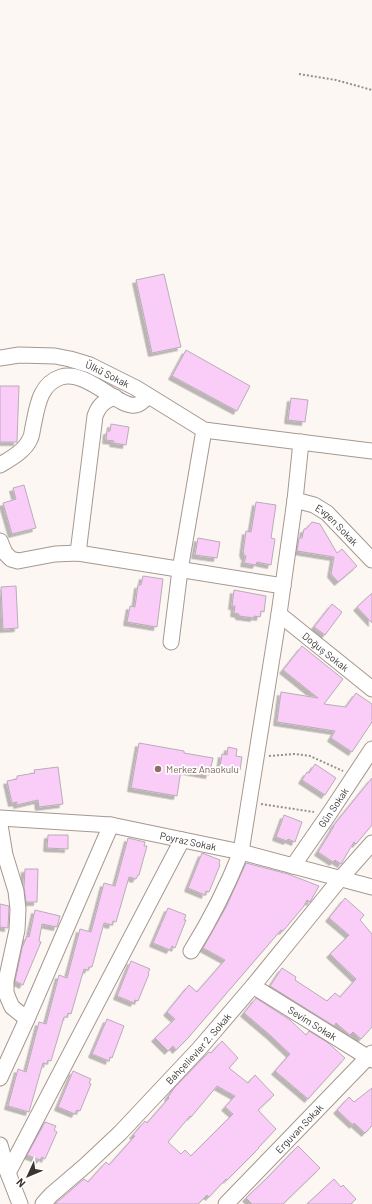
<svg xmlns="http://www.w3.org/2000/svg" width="372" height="1204" font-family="Barlow,sans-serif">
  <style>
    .building { fill: #facdf8; stroke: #b8acb7; fill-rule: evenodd; filter: url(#shadow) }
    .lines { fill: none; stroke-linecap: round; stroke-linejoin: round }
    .minor-casing { stroke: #a59890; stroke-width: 17 }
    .path { stroke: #96908d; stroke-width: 2; stroke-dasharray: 2 2; stroke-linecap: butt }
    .minor { stroke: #fff; stroke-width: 15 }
    .education-dot { fill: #8d6e63; stroke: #fff; stroke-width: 1.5 }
    .labels { text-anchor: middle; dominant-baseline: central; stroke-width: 3.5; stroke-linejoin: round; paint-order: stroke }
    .street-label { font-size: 10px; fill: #3b3532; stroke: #fff }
    .education-label { font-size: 10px; fill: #785e54; stroke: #fff; text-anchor: start }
  </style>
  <defs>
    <filter id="shadow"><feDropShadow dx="-3.5" dy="3.5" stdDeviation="0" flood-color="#0004"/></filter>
  </defs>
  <rect width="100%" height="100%" fill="#fdf7f4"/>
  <g class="building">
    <polygon points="164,274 181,347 152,353 136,280"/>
    <polygon points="186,350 250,386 237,411 172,376"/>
    <polygon points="0,386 19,386 17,442 0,442"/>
    <polygon points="291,398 308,400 305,422 288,420"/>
    <polygon points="111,424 129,427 126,445 113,443 114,441 106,440 107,431 110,431"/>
    <polygon points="24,485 36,528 12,534 3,503 16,499 13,488"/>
    <polygon points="256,502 276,505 271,538 275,539 271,565 257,562 256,565 244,563 246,556 244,556 244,553 243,553 246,531 251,532"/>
    <polygon points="312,522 320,524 337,553 342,549 357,566 338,582 331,574 334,557 297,551 299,538 302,538 304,529 306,529"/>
    <polygon points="198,538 220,542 217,558 195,555"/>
    <polygon points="143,576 163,579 157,627 127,622 130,606 135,607 138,585 141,585"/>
    <polygon points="16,586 18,628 3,629 1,587"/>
    <polygon points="234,590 266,596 264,612 261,611 260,617 254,616 254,618 239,616 239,614 234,613 235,606 232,606"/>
    <polygon points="372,593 372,623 357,607"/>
    <polygon points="332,604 342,612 325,635 314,627"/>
    <polygon points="302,646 343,679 324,704 346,707 356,693 372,704 372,722 352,752 331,738 335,731 277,722 281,692 318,698 283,670"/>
    <polygon points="139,743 184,751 184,753 213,758 209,775 181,770 177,796 131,788"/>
    <polygon points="228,747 237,749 236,756 242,757 240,770 220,767 222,754 227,755"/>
    <polygon points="315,764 336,778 325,795 302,780 307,772 309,773"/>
    <polygon points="58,767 63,804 39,807 38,800 17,805 17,802 12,803 7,781 17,779 17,776 35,773 34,770"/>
    <polygon points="372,778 372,825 356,844 354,842 341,864 335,860 333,862 318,852 334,826 333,826"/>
    <polygon points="284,815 302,822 295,842 288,839 287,841 276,837"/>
    <polygon points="48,835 68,835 68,849 47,848"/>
    <polygon points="128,838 145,842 144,846 147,846 139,875 138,875 136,879 129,877 116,922 113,921 112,925 104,923 92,967 89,967 88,970 84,969 71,1014 68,1013 67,1017 64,1017 51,1061 48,1060 47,1064 43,1063 29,1112 8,1106 18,1069 26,1072 39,1022 46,1024 59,975 67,978 80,929 91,932 104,883 115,886"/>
    <polygon points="202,853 220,860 219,864 220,865 209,892 206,891 205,895 188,888"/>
    <polygon points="246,863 288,874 319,886 310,902 307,900 304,906 283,931 281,930 188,1038 176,1050 173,1046 168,1051 155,1038 175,1019 167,1012 189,985 197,992 225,960 203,948 226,907"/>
    <polygon points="25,869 38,869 37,902 26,902 24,887"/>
    <polygon points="345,898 364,915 360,920 372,934 372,1027 361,1039 353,1032 350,1035 336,1023 334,1026 270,986 282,968 296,977 295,980 327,1001 335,993 340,997 356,979 330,954 349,935 329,918"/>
    <polygon points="0,904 9,906 8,928 0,927"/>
    <polygon points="168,908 186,915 184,920 186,920 175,948 172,946 170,950 153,943"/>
    <polygon points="35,910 60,916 57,927 42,924 39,941 41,942 23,985 15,981 22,948 27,936 29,937"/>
    <polygon points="131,961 150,969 148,973 149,974 138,1001 135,1000 134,1003 117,996"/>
    <polygon points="256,998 290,1020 306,1035 309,1031 327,1042 345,1058 308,1099 275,1071 290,1054 270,1035 244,1013"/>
    <polygon points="107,1019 124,1026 112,1058 110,1057 109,1061 92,1054"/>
    <path d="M222 1041 238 1058 229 1068 248 1083 255 1075 274 1095 258 1110 276 1129 258 1148H259L227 1180 226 1179 209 1197 207 1195 198 1204H55L84 1179 88 1182 106 1162 109 1165 135 1136 133 1135 145 1121 147 1123 169 1098 168 1097 175 1087 209 1052 211 1053ZM217 1086 235 1096 225 1107 233 1114 191 1156 185 1150 181 1154 168 1142 190 1116 191 1117Z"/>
    <polygon points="73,1071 91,1079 89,1083 91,1084 80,1111 77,1110 75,1114 58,1107"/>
    <polygon points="372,1088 372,1126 365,1133 354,1123 353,1125 337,1110 349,1097 354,1102"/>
    <polygon points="45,1122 56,1126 54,1130 57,1132 45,1159 42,1157 40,1160 27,1155"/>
    <polygon points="298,1146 320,1168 283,1204 252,1204 246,1198 267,1178"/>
    <polygon points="334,1179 341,1187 343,1185 356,1199 351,1204 307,1204"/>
  </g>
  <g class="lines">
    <defs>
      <g id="minor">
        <path id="s1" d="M0 358 19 355 55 356 70 359 90 365 136 388 204 430 372 451"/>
        <path d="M0 465C10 459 25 451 30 439 32 436 32 431 33 427 37 408 39 384 61 377 87 369 119 409 136 405 141 404 145 399 148 396"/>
        <path id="s2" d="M295 500 314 505 327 513 372 560"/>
        <polyline points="0,541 5,553 11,559 18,561 55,554 78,553 283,586"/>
        <path d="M78 553 95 416C99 405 104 401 115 397"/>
        <path id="s3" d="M279 614 372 689"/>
        <polyline points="171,642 180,570 204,430"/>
        <path id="s4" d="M0 818 111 825 241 852 372 887"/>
        <polyline points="0,825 5,855 16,891 18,909 17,930 6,981 6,992 8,998 12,1007 27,1019"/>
        <path id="s5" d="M293 866 329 814 372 749"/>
        <path d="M191 951C211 919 227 887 241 852L279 614 295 500 301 442"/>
        <path id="s6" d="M253 986 372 1060"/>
        <polyline points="0,1078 27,1019 111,825"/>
        <polyline points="0,1145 8,1173 20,1204"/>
        <polyline points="8,1173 182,840"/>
        <path id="s7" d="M43 1204 51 1195 86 1165 120 1133 199 1049 253 986 340 879 372 843"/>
        <path id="s8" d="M226 1204 372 1053"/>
      </g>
    </defs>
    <use href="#minor" class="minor-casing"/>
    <g class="path">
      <polyline points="299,74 336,80 372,90"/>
      <polyline points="269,756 294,754 310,756 343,771"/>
      <polyline points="261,804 314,812"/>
    </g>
    <use href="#minor" class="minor"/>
  </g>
  <circle class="education-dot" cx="158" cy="769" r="4"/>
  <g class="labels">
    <g class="street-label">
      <text stroke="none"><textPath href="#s1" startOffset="111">Ülkü Sokak</textPath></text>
      <text stroke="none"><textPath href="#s2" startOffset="50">Evgen Sokak</textPath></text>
      <text stroke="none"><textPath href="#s3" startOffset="60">Doğuş Sokak</textPath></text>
      <text stroke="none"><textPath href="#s5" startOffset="71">Gün Sokak</textPath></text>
      <text stroke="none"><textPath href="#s4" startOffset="190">Poyraz Sokak</textPath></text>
      <text stroke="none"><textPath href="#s6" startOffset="70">Sevim Sokak</textPath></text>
      <text stroke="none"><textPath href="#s7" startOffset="220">Bahçelievler 2. Sokak</textPath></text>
      <text stroke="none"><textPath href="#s8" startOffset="105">Erguvan Sokak</textPath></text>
    </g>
    <g class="education-label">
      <text x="166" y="769">Merkez Anaokulu</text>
    </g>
  </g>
  <g transform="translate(28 1176) rotate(226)" stroke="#ffffff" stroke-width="3" paint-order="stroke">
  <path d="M0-3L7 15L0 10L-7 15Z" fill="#3b3532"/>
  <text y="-6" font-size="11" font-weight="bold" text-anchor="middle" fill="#3b3532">N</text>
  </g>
</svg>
